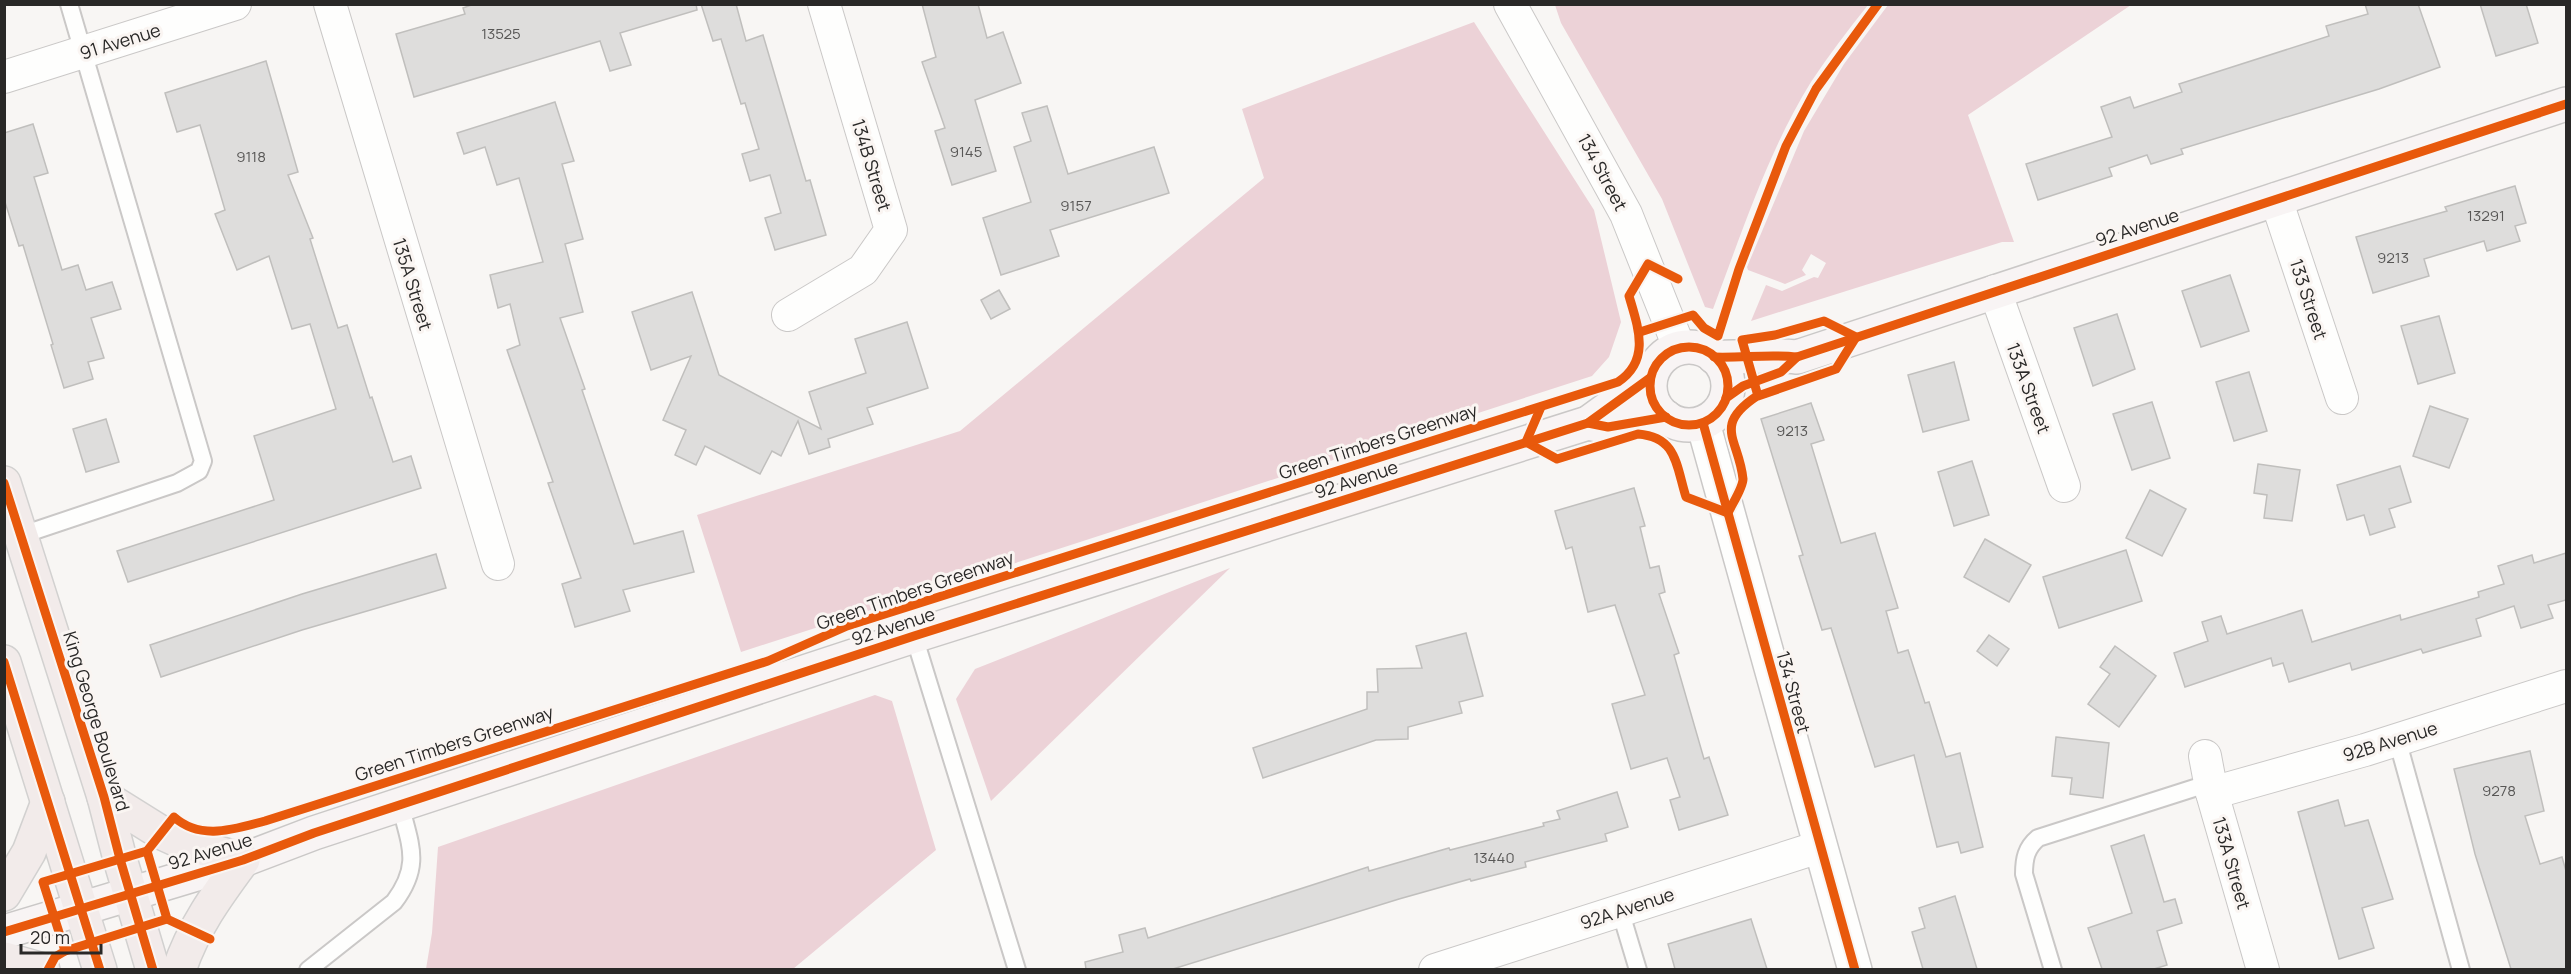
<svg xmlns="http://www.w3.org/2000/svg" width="2571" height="974" font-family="Manrope,sans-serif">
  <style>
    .green { fill: #ecd2d7 }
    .building { fill: #dedddc; stroke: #c0bfbd; stroke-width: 1.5 }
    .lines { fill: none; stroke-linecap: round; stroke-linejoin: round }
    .service-casing { stroke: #cac8c7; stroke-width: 20 }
    .minor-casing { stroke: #cac8c7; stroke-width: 34 }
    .tertiary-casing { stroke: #cac8c7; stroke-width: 36 }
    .secondary-casing { stroke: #cac8c7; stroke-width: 36 }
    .primary-casing { stroke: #d2d1d0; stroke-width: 36 }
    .service { stroke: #fefefd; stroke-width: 16 }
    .minor { stroke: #fefefd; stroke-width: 32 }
    .tertiary { stroke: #fefefd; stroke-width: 33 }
    .secondary { stroke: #f8f4f4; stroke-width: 33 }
    .primary { stroke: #f2ebea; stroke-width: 33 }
    .cycleway-casing { stroke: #faf5f2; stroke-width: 13 }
    .cycleway { stroke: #e8590c; stroke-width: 9 }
    .labels { text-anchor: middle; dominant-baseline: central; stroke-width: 6; stroke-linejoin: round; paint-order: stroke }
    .number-label { font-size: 15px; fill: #585756 }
    .street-label { font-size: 18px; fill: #292827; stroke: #faf5f2 }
  </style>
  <rect width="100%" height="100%" fill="#f8f6f4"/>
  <g class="green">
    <path d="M1555 5H1868C1848 30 1829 55 1811 82 1769 149 1741 235 1713 309L1705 307 1662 199 1561 23Z"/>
    <polygon points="1888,5 2131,5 1968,115 2014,242 2002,242 1751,321 1766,285 1782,291 1814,277 1818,278 1826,263 1811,254 1802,270 1806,275 1785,284 1748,270 1747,267 1804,131 1844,64"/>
    <polygon points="1474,22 1594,210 1621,322 1609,357 1592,376 741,652 697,515 960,431 1264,178 1242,109"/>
    <polygon points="1230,568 991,801 956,699 975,669"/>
    <polygon points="875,695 892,701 936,850 793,969 426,969 432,933 438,847"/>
  </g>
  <g class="building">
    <polygon points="474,4 696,4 697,10 620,33 631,65 610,71 600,41 414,97 396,34 465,14 463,8"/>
    <polygon points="701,4 736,4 746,41 763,35 806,181 810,180 826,235 775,250 765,218 781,213 770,175 750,181 742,154 759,149 745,103 741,104 721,39 713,41"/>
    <polygon points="922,4 978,4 987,38 1003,32 1021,83 975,100 996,171 952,185 935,131 945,128 922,62 936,57"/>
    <polygon points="2365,4 2418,4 2440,67 2379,89 2181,149 2183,154 2151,164 2147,155 2109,168 2112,176 2038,200 2026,164 2112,137 2101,107 2130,97 2134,108 2182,92 2179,84 2329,36 2326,26 2368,14"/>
    <polygon points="2480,4 2526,4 2538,43 2496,56"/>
    <polygon points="266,61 298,172 288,175 313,238 310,239 338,328 347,325 370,398 372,397 393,462 411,456 421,488 128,582 117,551 274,500 254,436 336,409 310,324 292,329 269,256 237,270 215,214 225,210 200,125 177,132 165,93"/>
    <polygon points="555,102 574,161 562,164 583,239 565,244 583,312 560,318 585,389 582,390 634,544 683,531 694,572 623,590 630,611 575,627 562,584 581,578 548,483 553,482 507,350 520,345 510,304 498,308 490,275 543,262 519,178 497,185 485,147 464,154 457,133"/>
    <polygon points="1047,106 1068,174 1154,147 1169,193 1050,230 1059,256 1001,275 983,218 1031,202 1014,147 1031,141 1022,113"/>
    <polygon points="33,124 48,173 34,177 62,270 78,265 86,290 112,282 121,309 91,318 104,358 88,362 93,379 64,388 51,345 53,344 23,245 19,246 4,199 4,133"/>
    <polygon points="2515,186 2526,223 2515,226 2520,241 2487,251 2484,241 2424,259 2429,276 2373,293 2356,237 2447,211 2445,207"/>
    <polygon points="2230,275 2249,331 2201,347 2182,291"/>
    <polygon points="999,290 1010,309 991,319 981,300"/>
    <polygon points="692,292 719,375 821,429 809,392 866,373 855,339 907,322 928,388 867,408 873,424 828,439 830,447 809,454 798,421 781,456 772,451 760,474 705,446 696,465 675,455 686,430 663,420 691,356 651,370 632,312"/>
    <polygon points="2117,314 2135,369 2093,386 2074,328"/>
    <polygon points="2439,316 2455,373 2418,384 2401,326"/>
    <polygon points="1954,362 1969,420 1923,432 1908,375"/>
    <polygon points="2249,372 2267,431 2234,441 2216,382"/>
    <polygon points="2152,402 2170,458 2132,470 2113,414"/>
    <polygon points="1811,403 1824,440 1811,444 1841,543 1875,533 1898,608 1886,611 1898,653 1908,650 1925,703 1929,702 1946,757 1960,753 1983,847 1961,853 1958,842 1937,847 1914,755 1875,767 1831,628 1822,630 1799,556 1803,555 1761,419"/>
    <polygon points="2430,406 2468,419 2449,468 2413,456"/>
    <polygon points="106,419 119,462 86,472 73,429"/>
    <polygon points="1972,461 1989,515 1954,526 1938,472"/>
    <polygon points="2258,464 2300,470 2292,521 2264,518 2267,495 2254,493"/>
    <polygon points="2400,466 2411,502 2389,509 2395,527 2370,535 2364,515 2347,520 2337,485"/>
    <polygon points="1634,488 1645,526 1640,527 1650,568 1659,566 1665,592 1659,594 1679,653 1674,655 1704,759 1709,757 1728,815 1679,830 1670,800 1680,797 1667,758 1631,769 1612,704 1645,695 1615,605 1588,612 1572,547 1566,549 1555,511"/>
    <polygon points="2150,490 2186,509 2162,556 2126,538"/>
    <polygon points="1985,539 2031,565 2009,602 1964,577"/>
    <polygon points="2126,550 2142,601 2059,628 2043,577"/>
    <polygon points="2566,553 2566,600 2548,605 2553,618 2521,628 2514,606 2476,619 2481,636 2423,653 2421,649 2352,670 2350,663 2289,682 2283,663 2273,666 2271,658 2185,687 2174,653 2208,641 2202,622 2221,616 2227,634 2302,610 2312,642 2400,615 2401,620 2479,597 2478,592 2504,584 2498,566 2532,555 2534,563"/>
    <polygon points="436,554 446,588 302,630 161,677 150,645 302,594"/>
    <polygon points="1466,633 1483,696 1459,702 1462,713 1408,727 1408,739 1376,740 1263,778 1253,748 1367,709 1367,692 1378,692 1377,669 1422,668 1416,646"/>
    <polygon points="1989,635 2009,649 1997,666 1977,651"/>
    <polygon points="2115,646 2156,676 2119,727 2088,704 2110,674 2100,667"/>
    <polygon points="2056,737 2109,743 2103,798 2070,794 2072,778 2052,776"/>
    <polygon points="2530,751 2544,811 2525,816 2540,864 2562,857 2566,871 2566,969 2511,969 2475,854 2454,769"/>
    <polygon points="1617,792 1628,827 1605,834 1607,841 1525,862 1526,867 1471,881 1470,879 1399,899 1173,969 1086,969 1085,962 1123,952 1119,935 1145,928 1148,938 1368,867 1369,871 1449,848 1450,850 1544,826 1543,823 1560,819 1557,811"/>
    <polygon points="2338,800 2345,826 2368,820 2393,899 2362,908 2374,948 2339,959 2298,812"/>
    <polygon points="2144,835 2164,902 2175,899 2182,923 2157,931 2167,965 2154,969 2102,969 2088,928 2132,913 2111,846"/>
    <polygon points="1955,896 1977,969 1923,969 1912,932 1925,928 1919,908"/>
    <polygon points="1751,919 1767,969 1675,969 1668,944"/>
  </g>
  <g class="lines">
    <defs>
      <g id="service">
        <polyline points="22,535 177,483 199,471 203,461 69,4"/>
        <polyline points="914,636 1017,970"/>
        <polyline points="2397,739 2461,970"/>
        <polyline points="1620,910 1638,970"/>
        <path d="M308 970 394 902C422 865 410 845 400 804"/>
        <path d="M2053 970 2024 874C2024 859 2026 848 2038 838L2210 783"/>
      </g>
      <g id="minor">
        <polyline points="330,4 498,564"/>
        <polyline points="1510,4 1626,214 1679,347"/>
        <polyline points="4,77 235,4"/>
        <polyline points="2276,199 2342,398"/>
        <polyline points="1995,291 2064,486"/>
        <polyline points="788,315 863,270 891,230 824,4"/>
        <polyline points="2205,756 2212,793 2263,970"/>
        <polyline points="2212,793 2365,750 2566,686"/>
        <polyline points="1435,970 1819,847"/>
      </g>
      <polyline id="tertiary" points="1703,423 1855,970"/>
      <g id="secondary">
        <circle cx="1689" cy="386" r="39"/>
        <path d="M1714 357C1742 358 1770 354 1797 357L2566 104"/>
        <polyline points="1588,423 1608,427 1666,417"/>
        <polyline points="4,932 243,860 314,833 914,636 1588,423 1650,378"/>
      </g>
      <g id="primary">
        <polyline points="4,483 104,797 120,859 153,970"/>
        <polyline points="4,662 100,970"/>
        <path d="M104 797 160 832 184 843 243 860C217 895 193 928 179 970"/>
        <polyline points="4,894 29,852 48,802"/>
        <polyline points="4,959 43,970"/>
      </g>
    </defs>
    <use href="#service" class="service-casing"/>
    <use href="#minor" class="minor-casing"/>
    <use href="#tertiary" class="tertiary-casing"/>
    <use href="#secondary" class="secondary-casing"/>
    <use href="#primary" class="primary-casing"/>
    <use href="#service" class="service"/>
    <use href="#minor" class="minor"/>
    <use href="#tertiary" class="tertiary"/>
    <use href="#secondary" class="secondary"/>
    <use href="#primary" class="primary"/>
    <defs>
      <g id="cycleway">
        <polyline points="1640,332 1693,315 1704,328 1718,336 1739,269 1786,146 1816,89 1878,4"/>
        <circle cx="1689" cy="386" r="39"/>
        <path d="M1714 357C1742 358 1770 354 1797 357L2566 104"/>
        <polyline points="1726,398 1743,386 1781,372 1797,357"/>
        <path d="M1541 407 1526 442 1557 459 1638 434C1677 437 1676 465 1686 497L1728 513C1732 504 1743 488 1743 479 1739 439 1712 426 1757 396H1758L1836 369 1856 337 1824 321 1775 335 1742 340 1758 396"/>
        <polyline points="1588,423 1608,427 1666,417"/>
        <polyline points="1703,423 1855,970"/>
        <polyline points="4,483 104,797 120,859 153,970"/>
        <polyline points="4,662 100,970"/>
        <polyline points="147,851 167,919 210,939"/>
        <polyline points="4,932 243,860 314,833 914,636 1588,423 1650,378"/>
        <polyline points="65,951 167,919"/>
        <path d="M48 970 55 957 65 951 43 882 147 851 174 817C201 841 234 829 265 821L768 661 847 626 1618 382C1651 360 1638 327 1629 296L1648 264 1678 279"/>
      </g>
    </defs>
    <use href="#cycleway" class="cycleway-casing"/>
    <use href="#cycleway" class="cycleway"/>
  </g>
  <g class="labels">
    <g class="number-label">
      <text x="501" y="33">13525</text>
      <text x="966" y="151">9145</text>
      <text x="251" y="156">9118</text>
      <text x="1076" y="205">9157</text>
      <text x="2486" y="215">13291</text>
      <text x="2393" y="257">9213</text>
      <text x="1792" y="430">9213</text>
      <text x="2499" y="790">9278</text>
      <text x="1494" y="857">13440</text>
    </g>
    <g class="street-label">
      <text transform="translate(120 41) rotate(-17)">91 Avenue</text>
      <text transform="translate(872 165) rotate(73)">134B Street</text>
      <text transform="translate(1603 172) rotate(62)">134 Street</text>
      <text transform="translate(2137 227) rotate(-18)">92 Avenue</text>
      <text transform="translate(413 284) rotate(73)">135A Street</text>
      <text transform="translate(2309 299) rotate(72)">133 Street</text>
      <text transform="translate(2029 388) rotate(70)">133A Street</text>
      <text transform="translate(1378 441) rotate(-18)">Green Timbers Greenway</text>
      <text transform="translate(1356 479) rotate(-18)">92 Avenue</text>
      <text transform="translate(915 590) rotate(-19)">Green Timbers Greenway</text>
      <text transform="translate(893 626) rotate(-18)">92 Avenue</text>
      <text transform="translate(1794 692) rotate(75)">134 Street</text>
      <text transform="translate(97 721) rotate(73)">King George Boulevard</text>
      <text transform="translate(2390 741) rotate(-17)">92B Avenue</text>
      <text transform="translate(454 743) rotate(-18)">Green Timbers Greenway</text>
      <text transform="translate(210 851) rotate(-17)">92 Avenue</text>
      <text transform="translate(2232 863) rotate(74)">133A Street</text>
      <text transform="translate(1627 908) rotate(-18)">92A Avenue</text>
    </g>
  </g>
  <rect width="2571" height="974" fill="none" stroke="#292827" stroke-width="12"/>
  <path d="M21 944v9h80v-9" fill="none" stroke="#292827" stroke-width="3"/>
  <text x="30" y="944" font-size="18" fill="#292827" stroke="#faf5f2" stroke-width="4.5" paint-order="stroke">20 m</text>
</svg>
